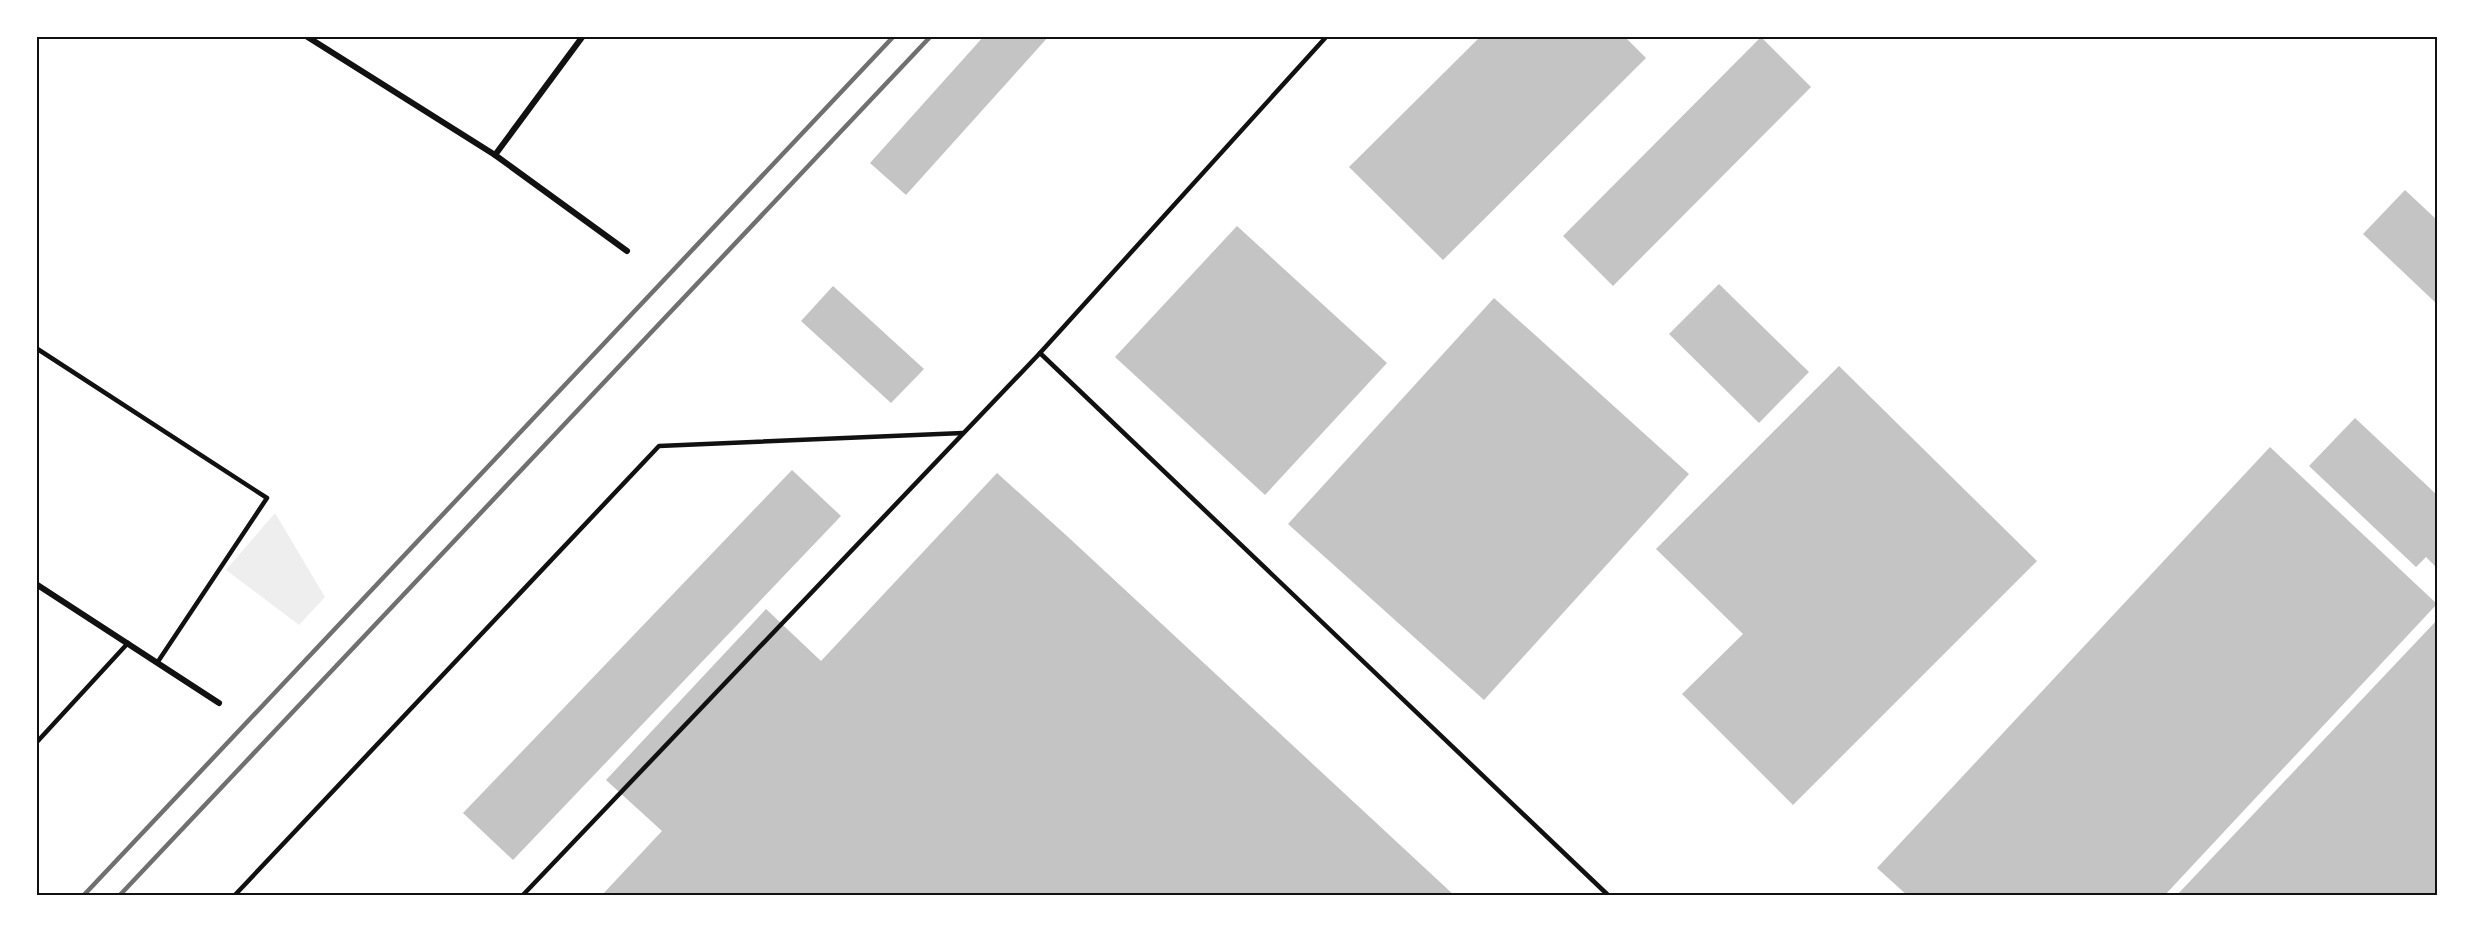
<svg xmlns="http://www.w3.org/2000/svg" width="2473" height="932" font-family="'Roboto Condensed',sans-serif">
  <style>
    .green { fill: #eee }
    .building { fill: #c4c4c4 }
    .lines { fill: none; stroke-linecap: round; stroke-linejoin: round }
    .service { stroke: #111; stroke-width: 4.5 }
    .minor { stroke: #111; stroke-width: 6 }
    .rail { stroke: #707070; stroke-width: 4.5 }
    .neatline { fill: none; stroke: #111; stroke-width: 2 }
  </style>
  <rect width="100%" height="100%" fill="#fff"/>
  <polygon class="green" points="275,513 325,597 299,625 226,570"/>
  <g class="building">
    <polygon points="984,36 1049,36 906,195 870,163"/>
    <polygon points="1481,36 1624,36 1646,58 1443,260 1349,167"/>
    <polygon points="1761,37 1811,87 1613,286 1563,236"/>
    <polygon points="2405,190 2437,220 2437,304 2363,234"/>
    <polygon points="1237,226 1387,363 1265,495 1115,357"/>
    <polygon points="1719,284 1809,372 1759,423 1669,334"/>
    <polygon points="833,286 924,369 891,403 801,321"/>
    <polygon points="1494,298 1689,474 1484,700 1288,524"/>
    <polygon points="1839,366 2037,561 1793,805 1682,694 1743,634 1656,549"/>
    <polygon points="2355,418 2437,495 2437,568 2426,557 2416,567 2309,466"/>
    <polygon points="2270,447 2437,604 2164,896 1908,896 1877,868"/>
    <polygon points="792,470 841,516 513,860 463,813"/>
    <polygon points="997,473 1067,536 1455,896 601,896 662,831 606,780 766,609 821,661"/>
    <polygon points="2437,620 2437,896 2176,896"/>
  </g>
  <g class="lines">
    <g class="service">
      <polyline points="1327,36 1040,353 1609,896"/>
      <polyline points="36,348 267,498 157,663"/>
      <polyline points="36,743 128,643"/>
      <polyline points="234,896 659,446 963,433"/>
      <polyline points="522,896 1040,353"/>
    </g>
    <g class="minor">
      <polyline points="306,36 495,155"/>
      <polyline points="583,36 495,155 627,251"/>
      <polyline points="36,584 219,703"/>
    </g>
    <g class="rail">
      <polyline points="83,896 894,36"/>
      <polyline points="119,896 931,36"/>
    </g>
  </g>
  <rect width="2473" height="932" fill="none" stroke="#ffffff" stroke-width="75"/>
  <rect x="38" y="38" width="2398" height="856" class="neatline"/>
</svg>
